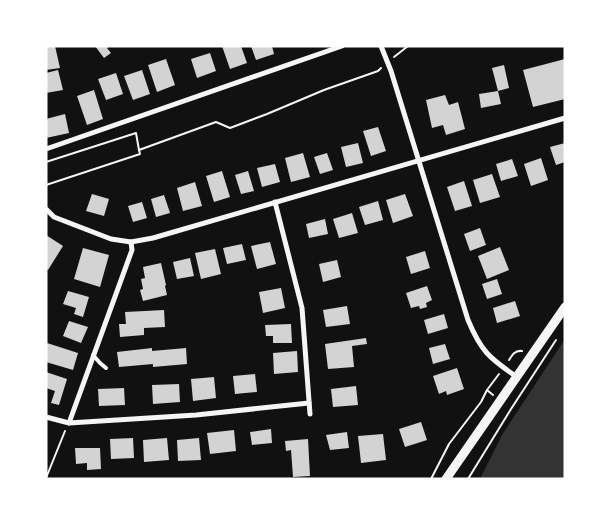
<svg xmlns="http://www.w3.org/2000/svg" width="611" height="525" font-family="'IBM Plex Sans',sans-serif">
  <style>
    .water { fill: #333 }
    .building { fill: #d3d3d3 }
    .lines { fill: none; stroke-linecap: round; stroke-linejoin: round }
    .path { stroke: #f5f5f5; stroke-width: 2 }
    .service { stroke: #f5f5f5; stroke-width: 4 }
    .minor { stroke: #f5f5f5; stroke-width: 5 }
    .tertiary { stroke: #f5f5f5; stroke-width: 9 }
  </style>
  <rect width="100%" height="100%" fill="#111"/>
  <polygon class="water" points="565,339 565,479 480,479 502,435"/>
  <g class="building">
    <polygon points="46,46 55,46 60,68 46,70"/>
    <polygon points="95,46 110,46 107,48 111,53 104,58"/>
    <polygon points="222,46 241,46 247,63 230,69"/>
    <polygon points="251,46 272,46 274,54 256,60"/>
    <polygon points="210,53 216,71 197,78 191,59"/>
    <polygon points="166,59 175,85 157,92 148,65"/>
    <polygon points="565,59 565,99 533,107 523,70"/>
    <polygon points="504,65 509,88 498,91 492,68"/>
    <polygon points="58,70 63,90 46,93 46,73"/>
    <polygon points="142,70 150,94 133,100 124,76"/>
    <polygon points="116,73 123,94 106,100 98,79"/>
    <polygon points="94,90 103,119 87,125 77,96"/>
    <polygon points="498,91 501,104 481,108 479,94"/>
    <polygon points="445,95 449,105 458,102 465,129 446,135 443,125 432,128 426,100"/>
    <polygon points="65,114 69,133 46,138 46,119"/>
    <polygon points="378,127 386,151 371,156 363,131"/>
    <polygon points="358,143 363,163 346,167 341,147"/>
    <polygon points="565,143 565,162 556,165 550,147"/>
    <polygon points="303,153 310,177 291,182 285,158"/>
    <polygon points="327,153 333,170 320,174 314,157"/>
    <polygon points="541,158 548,180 531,186 524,164"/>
    <polygon points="512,159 518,176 501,181 496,164"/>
    <polygon points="275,164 280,182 262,187 257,168"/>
    <polygon points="222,171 230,197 214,202 206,176"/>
    <polygon points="248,171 254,191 241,194 235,175"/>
    <polygon points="492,174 500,197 480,203 473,180"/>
    <polygon points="464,181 472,206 455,211 447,187"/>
    <polygon points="195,182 202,206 183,211 177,188"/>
    <polygon points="92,194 109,199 104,216 86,211"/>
    <polygon points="405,194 413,216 393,223 386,200"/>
    <polygon points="164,195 170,213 156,217 151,199"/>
    <polygon points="378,201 383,220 365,225 359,207"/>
    <polygon points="142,202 147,218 133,222 128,206"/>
    <polygon points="352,213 358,233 339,238 333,219"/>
    <polygon points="325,219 328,234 309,238 306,224"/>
    <polygon points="480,228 486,245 470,251 464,234"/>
    <polygon points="46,235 63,246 48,270 46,269"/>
    <polygon points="270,242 276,264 257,269 251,246"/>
    <polygon points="242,244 246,260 227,264 223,248"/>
    <polygon points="500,247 509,270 487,279 478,256"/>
    <polygon points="83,248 109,255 100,287 74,279"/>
    <polygon points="215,249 221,274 201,279 195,253"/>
    <polygon points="425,251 430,268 411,274 406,257"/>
    <polygon points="190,258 194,276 177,279 173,262"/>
    <polygon points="337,260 341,277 323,282 319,264"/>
    <polygon points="161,263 166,285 165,286 167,295 143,301 140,290 143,289 141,279 145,278 143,267"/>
    <polygon points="497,279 502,294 487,299 482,284"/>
    <polygon points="427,286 432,300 426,303 427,307 420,309 419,306 411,308 406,293"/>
    <polygon points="281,288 285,308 263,313 259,292"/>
    <polygon points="68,291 89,297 83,317 74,314 76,308 63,304"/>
    <polygon points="515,301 520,316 497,323 493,308"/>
    <polygon points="347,306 350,324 326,327 323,310"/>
    <polygon points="164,310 165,327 144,328 144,335 120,337 119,324 126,324 125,312"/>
    <polygon points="444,314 448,328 428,334 424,320"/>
    <polygon points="69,321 88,327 81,343 63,336"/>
    <polygon points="291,324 292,343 273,343 273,336 266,336 265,325"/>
    <polygon points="366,338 367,344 352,346 354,367 328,369 325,344"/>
    <polygon points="47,343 78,353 73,370 46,362 46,347"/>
    <polygon points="445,344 450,359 433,364 429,348"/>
    <polygon points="152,348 152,351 186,348 187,364 153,367 153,364 119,367 117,352"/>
    <polygon points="297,351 298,372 274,374 273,353"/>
    <polygon points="457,368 464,389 447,395 446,391 439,394 433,376"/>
    <polygon points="46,372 67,379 59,405 51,403 55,391 46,388"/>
    <polygon points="255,374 257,392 235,394 233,376"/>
    <polygon points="214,377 216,398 193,401 191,379"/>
    <polygon points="179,384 180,402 153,404 152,385"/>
    <polygon points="356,386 358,405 333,407 331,389"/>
    <polygon points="124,388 125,405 99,406 98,389"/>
    <polygon points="421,422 427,440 405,447 399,429"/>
    <polygon points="271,429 272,443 252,445 250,432"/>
    <polygon points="234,430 236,451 210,454 207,433"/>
    <polygon points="347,432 349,448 330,450 326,435"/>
    <polygon points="383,434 386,460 361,463 358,436"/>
    <polygon points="133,438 134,458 111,459 110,439"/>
    <polygon points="167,438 169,460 144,462 143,440"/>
    <polygon points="199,438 201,460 178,461 177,440"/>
    <polygon points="308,439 310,476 293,477 291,450 286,451 285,441"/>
    <polygon points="75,448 100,448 101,469 87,470 87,463 76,464"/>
  </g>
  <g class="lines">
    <g class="path">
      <polyline points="394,57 408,46"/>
      <polyline points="46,162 136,133 139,150 216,122 230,128 267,114 324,90 378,71 381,68"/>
      <polyline points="46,185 140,154 139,150"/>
      <path d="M509 360C512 355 515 350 522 351"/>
      <polyline points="493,395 487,390 499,374"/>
      <polyline points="46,478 65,431"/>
      <polyline points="431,479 449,444 481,402 487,390"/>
      <polyline points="468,479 511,409 556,340"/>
    </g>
    <polyline class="service" points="93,355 100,363 106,368"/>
    <g class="minor">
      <path d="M381 46 391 71 468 320C481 351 489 358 517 377"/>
      <polyline points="46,149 342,46"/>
      <polyline points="275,202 302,308 310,414"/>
      <polyline points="46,209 54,217 111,239 131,242 153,238 565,118"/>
      <polyline points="46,417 69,423 196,415 309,403"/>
      <polyline points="69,423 132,250 131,242"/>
    </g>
    <polyline class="tertiary" points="446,479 565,307"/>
  </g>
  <rect width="611" height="525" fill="none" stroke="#ffffff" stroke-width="95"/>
</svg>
